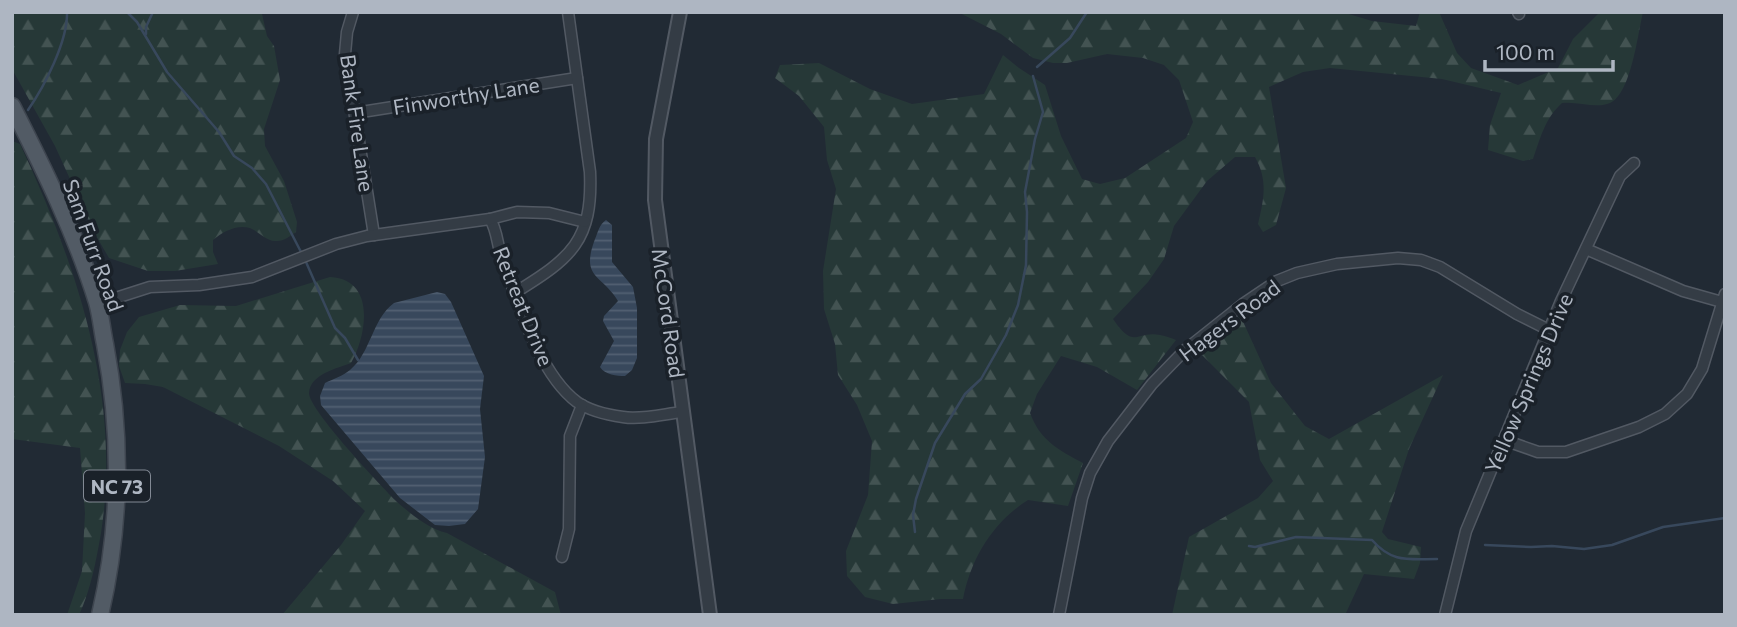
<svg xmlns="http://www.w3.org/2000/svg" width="1737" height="627" font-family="Commissioner,sans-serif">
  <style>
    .forest { fill: url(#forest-firs) }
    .water { fill: url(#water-rules) }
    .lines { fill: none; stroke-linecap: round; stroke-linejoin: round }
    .stream { stroke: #38485c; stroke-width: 2.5 }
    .minor-casing { stroke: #525963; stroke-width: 13 }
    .tertiary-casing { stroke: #525963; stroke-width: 16 }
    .primary-casing { stroke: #3e454f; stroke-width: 19 }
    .minor { stroke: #343c45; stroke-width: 10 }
    .tertiary { stroke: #343c45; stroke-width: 12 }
    .primary { stroke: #525b65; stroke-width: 16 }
    .labels { text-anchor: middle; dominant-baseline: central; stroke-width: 7; stroke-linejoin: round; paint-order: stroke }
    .shield { fill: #1a2129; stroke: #828994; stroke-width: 2 }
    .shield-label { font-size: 19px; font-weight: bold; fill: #aeb6c2 }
    .street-label { font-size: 21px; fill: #aeb6c2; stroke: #1a2129 }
  </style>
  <defs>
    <pattern id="forest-firs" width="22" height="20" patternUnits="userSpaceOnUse" patternTransform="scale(1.75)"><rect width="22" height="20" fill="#263837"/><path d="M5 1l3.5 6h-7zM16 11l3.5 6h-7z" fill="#435352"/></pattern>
    <pattern id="water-rules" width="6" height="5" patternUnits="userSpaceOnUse" patternTransform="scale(1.75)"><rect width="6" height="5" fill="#38485c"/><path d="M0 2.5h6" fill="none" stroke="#526072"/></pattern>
  </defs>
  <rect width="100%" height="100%" fill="#212a34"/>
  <g class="forest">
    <path d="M12 12H258L262 14 267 36 274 46 280 80 264 129 265 146 284 181 297 222 296 232C290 236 283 242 275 241 266 241 258 231 250 228 237 224 222 232 213 240V252L218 264 175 271H148L109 258 95 234 55 146 12 69Z"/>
    <path d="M958 12H1342L1372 21 1416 26 1420 12H1439L1457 53 1471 68 1518 85 1558 68 1573 39 1600 12H1643C1638 33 1631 94 1610 103 1596 109 1578 101 1562 103 1545 118 1540 139 1533 159L1523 161 1488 150 1490 125 1501 93 1442 79 1330 68 1303 72 1269 87 1286 188 1276 225 1263 232 1258 224C1264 199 1268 180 1255 157H1235L1207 181 1174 226 1164 259 1148 282 1113 319C1135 351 1136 330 1160 335 1166 336 1171 338 1176 340L1137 390 1097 367 1061 356 1037 394 1030 413C1040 440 1058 450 1083 463L1068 506 1028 500C993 522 971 558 963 599H941L893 604 865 597 847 576 846 551 868 495 872 441 857 405 838 375 835 344 824 309 823 271 836 189 827 160 824 127 799 96 775 78 780 65 819 63 870 89 912 104 984 94 1003 55 1019 68 1045 85 1061 136 1082 179 1100 184 1125 178 1186 138 1193 122 1179 80 1164 65 1143 58 1107 54 1067 63H1053L1033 58 1001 34Z"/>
    <path d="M12 141 20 144C77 266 122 397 101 533 96 561 91 589 79 615H67L82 571 85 513 80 448 12 439Z"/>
    <path d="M330 277C376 279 367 335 351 363 338 368 310 374 309 393 308 409 382 487 397 502 411 514 429 529 447 533L555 592 561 615H282L341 545 365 511 333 481 279 446 163 387 145 384 125 383 119 366 120 350 127 332 139 317 180 305 236 306Z"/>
    <polygon points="1240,315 1271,383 1305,426 1329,439 1443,375 1409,449 1382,532 1388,539 1421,547 1420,563 1414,579 1364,574 1345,615 1172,615 1189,537 1258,498 1273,481 1260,460 1249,402 1198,351 1218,331"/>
  </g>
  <g class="water">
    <path d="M606 220 612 225V262L633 287 637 308V358L632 370 625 376C617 376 605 375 600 367L614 341 603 321 604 316 618 301C602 274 580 279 595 239 598 232 599 225 606 220Z"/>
    <path d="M437 292 445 294 451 302 484 376 480 409 485 457 478 509 465 524 449 526 435 525 400 498 321 405 320 396 325 383C333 379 343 376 350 370 371 353 372 319 394 303Z"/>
  </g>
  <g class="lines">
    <g class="stream">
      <polyline points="127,12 137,22 167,72 219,132 234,156 252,168 266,184 301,252"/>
      <polyline points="146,34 146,27 153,12"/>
      <polyline points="1037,67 1070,38 1087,12"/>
      <path d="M28 110C44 87 68 41 67 12"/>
      <polyline points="306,262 335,328 345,338 358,360"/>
      <polyline points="915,532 913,515 916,499 935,443 965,394 981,379 1006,335 1018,305 1026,265 1027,212 1025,192 1035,139 1043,112 1033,76"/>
      <polyline points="1485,545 1531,547 1552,546 1584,549 1612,545 1663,527 1725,518"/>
      <path d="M1249 546 1255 547 1296 537 1372 540C1392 563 1408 559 1437 559"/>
    </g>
    <defs>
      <g id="minor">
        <polyline points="353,12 347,32 345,54 374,235"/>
        <polyline points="1518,12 1519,14"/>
        <polyline points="355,113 577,78"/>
        <path d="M490 219C497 230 497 243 501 255 518 300 538 373 577 402 590 411 608 415 623 417 641 420 664 414 682 412"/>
        <polyline points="1586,249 1683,291 1722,302"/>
        <path d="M516 292C571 258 593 241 590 172L568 12"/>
        <polyline points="97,304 150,287 199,285 252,277 336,244 367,236 490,219 517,212 549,213 585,222"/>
        <polyline points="1504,440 1538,452 1566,452 1639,427 1665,414 1687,394 1702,369 1725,294"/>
        <polyline points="562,557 569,529 570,436 582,405"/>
        <polyline points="1059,615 1082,498 1090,473 1108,441 1152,384 1185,350 1243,304 1277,281 1297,273 1337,264 1398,258 1421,260 1440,267 1517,314 1549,330"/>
        <polyline points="1445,615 1466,531 1561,301 1620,176 1634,163"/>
      </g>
      <polyline id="tertiary" points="680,12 656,139 655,200 710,615"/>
      <path id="primary" d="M12 106C44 169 76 234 97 302 101 316 102 330 105 344 122 434 121 526 100 615"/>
    </defs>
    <use href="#minor" class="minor-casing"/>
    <use href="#tertiary" class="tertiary-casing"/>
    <use href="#primary" class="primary-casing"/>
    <use href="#minor" class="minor"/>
    <use href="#tertiary" class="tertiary"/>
    <use href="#primary" class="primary"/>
  </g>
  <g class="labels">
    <rect class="shield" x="84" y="470.5" width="66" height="31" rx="5"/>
    <g class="shield-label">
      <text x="117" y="486">NC 73</text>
    </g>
    <g class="street-label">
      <text transform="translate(466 95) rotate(-9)">Finworthy Lane</text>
      <text transform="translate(358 123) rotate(82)">Bank Fire Lane</text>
      <text transform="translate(94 245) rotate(70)">Sam Furr Road</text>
      <text transform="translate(524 306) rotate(68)">Retreat Drive</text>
      <text transform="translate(669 313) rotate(82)">McCord Road</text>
      <text transform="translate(1229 320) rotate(-37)">Hagers Road</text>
      <text transform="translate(1528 383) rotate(-67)">Yellow Springs Drive</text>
    </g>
  </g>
  <rect width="1737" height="627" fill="none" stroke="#aeb6c2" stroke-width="28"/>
  <path d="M1485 60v10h128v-10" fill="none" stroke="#aeb6c2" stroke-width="3.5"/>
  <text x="1496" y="60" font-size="21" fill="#aeb6c2" stroke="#1a2129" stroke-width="5" paint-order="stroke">100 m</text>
</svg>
